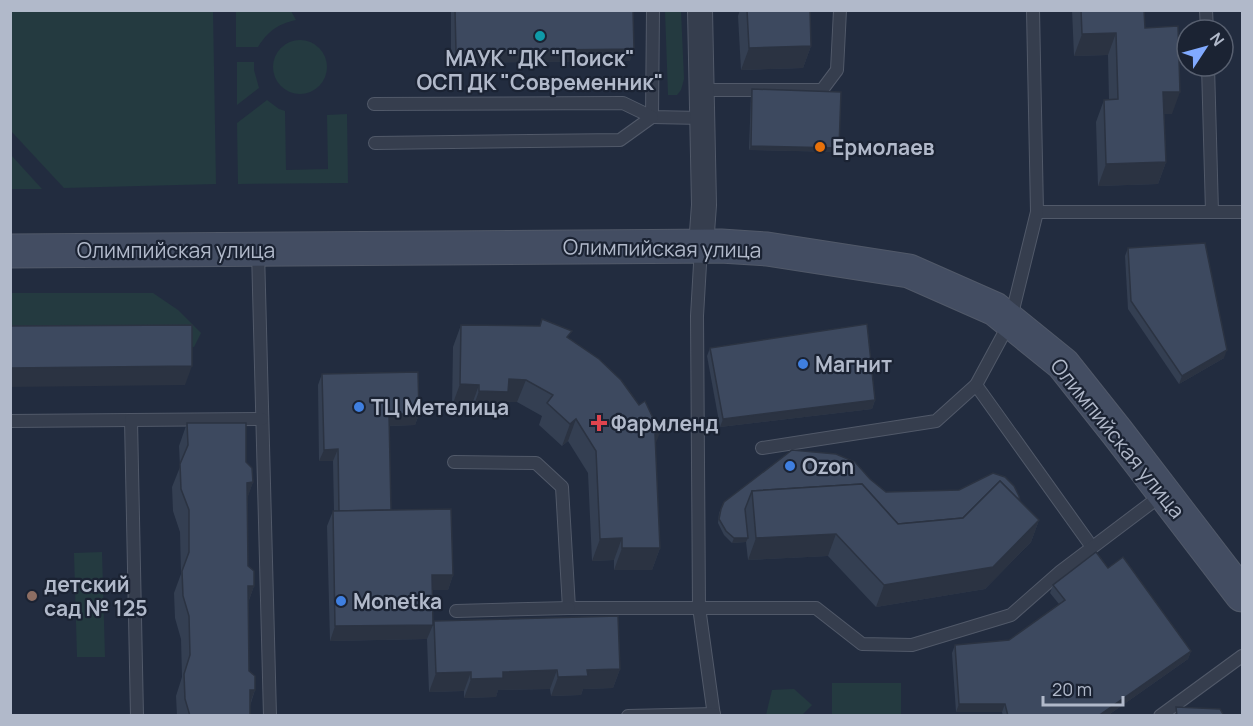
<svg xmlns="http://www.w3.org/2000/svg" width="1253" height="726" font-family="Manrope,sans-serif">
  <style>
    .green { fill: #243a40 }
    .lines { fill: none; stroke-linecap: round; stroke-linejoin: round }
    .lane-casing { stroke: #515969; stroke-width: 14 }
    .street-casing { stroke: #515969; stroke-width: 26 }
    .secondary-casing { stroke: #515969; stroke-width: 35 }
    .lane { stroke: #363e4e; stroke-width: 12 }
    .street { stroke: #363e4e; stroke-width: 24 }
    .secondary { stroke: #434d62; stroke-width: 33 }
    .wall { fill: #343f52 }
    .shaded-wall { fill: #2b3342 }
    .building { fill: #3d495f; stroke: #2b3342; stroke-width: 1.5 }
    .culture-dot { fill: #0f9aa8; stroke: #1b2333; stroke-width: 2 }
    .food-dot { fill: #e8710a; stroke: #1b2333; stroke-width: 2 }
    .shop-dot { fill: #3f7fe0; stroke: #1b2333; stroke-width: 2 }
    .health-dot { fill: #e0444e; stroke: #1b2333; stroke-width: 2 }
    .education-dot { fill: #8d6e63; stroke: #1b2333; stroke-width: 2 }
    .labels { text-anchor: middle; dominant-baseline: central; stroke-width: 4.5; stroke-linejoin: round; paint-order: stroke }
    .poi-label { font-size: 21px; font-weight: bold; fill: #b1b9ca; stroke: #1b2333; text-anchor: start }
    .street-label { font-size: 21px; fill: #b1b9ca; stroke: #1b2333 }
  </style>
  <rect width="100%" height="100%" fill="#222c3f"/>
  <g class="green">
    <polygon points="11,10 213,11 216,184 64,188 11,131"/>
    <path d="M236 11H291L296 20C278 24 268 31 258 47H236Z"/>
    <polygon points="665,11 681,11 684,79 681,90 677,95 668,95"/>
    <circle cx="300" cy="67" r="27"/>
    <polygon points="237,62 254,62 254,70 259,88 237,105"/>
    <polygon points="267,100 279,109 285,111 286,170 328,169 327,115 347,114 348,183 238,184 237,123"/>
    <polygon points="11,155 42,189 11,189"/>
    <polygon points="11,293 153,293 178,310 201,333 194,347 11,344"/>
    <polygon points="102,552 105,657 77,657 74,553"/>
    <rect x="832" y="683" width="69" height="32"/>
    <polygon points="794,689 812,705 802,715 766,715 772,690"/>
  </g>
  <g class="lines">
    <defs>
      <g id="lane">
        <polyline points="653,10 652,117 702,118"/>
        <polyline points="1206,10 1207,30"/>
        <polyline points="1208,66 1212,212"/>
        <polyline points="702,90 822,90 837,70 840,10"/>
        <polyline points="374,104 623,103 652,117 620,140 375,143"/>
        <polyline points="1037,212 1242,212"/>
        <polyline points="701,247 697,316 699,607 714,716"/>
        <polyline points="258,251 270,716"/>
        <polyline points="976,385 1092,547"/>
        <polyline points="10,421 131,420"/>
        <polyline points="762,448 936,421 976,385 1010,322 1037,212 1033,10"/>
        <polyline points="454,462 536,463 562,487 569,608 816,608 862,644 912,645 1011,615 1061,571 1163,494"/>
        <polyline points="456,611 569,608"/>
        <polyline points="137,716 131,420 262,419"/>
        <polyline points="628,716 714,714"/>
        <polyline points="1160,716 1242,656"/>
      </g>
      <polyline id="street" points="700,10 704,205 701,246"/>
      <polyline id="secondary" points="10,251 721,246 767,249 909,271 995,309 1063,364 1117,432 1242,595"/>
    </defs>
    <use href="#lane" class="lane-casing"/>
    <use href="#street" class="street-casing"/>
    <use href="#secondary" class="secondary-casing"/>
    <use href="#lane" class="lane"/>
    <use href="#street" class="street"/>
    <use href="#secondary" class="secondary"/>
  </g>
  <g class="wall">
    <polygon points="451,10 633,10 630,61 451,63"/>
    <polygon points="740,10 810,10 811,46 803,68 741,70 738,16"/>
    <polygon points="1072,10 1144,10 1145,28 1172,114 1164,114 1166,162 1158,184 1098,186 1096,122 1104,100 1109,100 1108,55 1074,56"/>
    <polygon points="752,89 838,152 749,150 751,93"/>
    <polygon points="1128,248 1224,358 1179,384 1128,309 1125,256"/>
    <polygon points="461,325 569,339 655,444 660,548 652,570 614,570 614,560 592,561 588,473 568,441 562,446 539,425 542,416 517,402 504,402 500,414 471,413 471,407 452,406 453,347"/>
    <polygon points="710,348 875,400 872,409 720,427 707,356"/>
    <polygon points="322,374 419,414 415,425 389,426 391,510 453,575 448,590 432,590 433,625 434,621 620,669 613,688 583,689 581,695 551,696 550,689 498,690 496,697 464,698 464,691 429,692 427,639 330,641 327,526 333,511 334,511 333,461 319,461 318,385"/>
    <polygon points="187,423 246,462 253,482 247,498 248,566 254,586 248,603 249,671 255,690 250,706 250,716 177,716 176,696 182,677 181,639 175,618 174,593 181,574 180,532 173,511 172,487 180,467 179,446"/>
    <polygon points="792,450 870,479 886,492 1020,501 1039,520 1031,542 985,589 876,607 828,556 748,560 746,542 732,543 724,535 718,523 719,513 724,502"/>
    <polygon points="1108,568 1191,651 1188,659 1107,716 1003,716 1002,712 956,712 952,653 955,645 1009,640 1059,604 1050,593 1053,585"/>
  </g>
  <g class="shaded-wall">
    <polygon points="1116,33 1108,55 1074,56 1082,34"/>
    <polygon points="811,46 803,68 741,70 749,48"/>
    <polygon points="634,49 630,61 451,63 456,51"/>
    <polygon points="1163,92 1180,92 1172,114 1155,114"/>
    <polygon points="751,146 839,148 838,152 749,150"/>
    <polygon points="1166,162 1158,184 1098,186 1106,164"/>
    <polygon points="1227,350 1224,358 1179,384 1182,376"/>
    <polygon points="192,366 185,385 10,387 10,368"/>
    <polygon points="509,379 526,380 517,402 504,402 500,414 471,413 479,391"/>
    <polygon points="460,384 479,385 471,407 452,406"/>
    <polygon points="875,400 872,409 720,427 723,419"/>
    <polygon points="389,414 419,414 415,425 385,426"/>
    <polygon points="576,419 568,441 562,446 570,424"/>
    <polygon points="660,433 651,455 655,434"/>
    <polygon points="338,449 333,461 319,461 324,450"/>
    <polygon points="253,482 245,505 247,483"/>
    <polygon points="1039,520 1031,542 985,589 876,607 884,585"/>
    <polygon points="836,534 828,556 748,560 756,538"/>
    <polygon points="622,538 614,560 592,561 600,539"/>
    <polygon points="734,538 748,538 746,542 732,543"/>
    <polygon points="622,548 660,548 652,570 614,570"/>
    <polygon points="432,575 453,575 448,590 427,590"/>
    <polygon points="248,586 254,586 246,608"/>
    <polygon points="433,625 427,639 330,641 335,626"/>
    <polygon points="1191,651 1188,659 1107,716 1098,716"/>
    <polygon points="620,669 613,688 583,689 581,695 551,696 558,677 587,670"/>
    <polygon points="557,670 550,689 498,690 496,697 464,698 471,679 503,672"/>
    <polygon points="471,672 464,691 429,692 436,673"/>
    <polygon points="250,690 255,690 247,712"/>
    <polygon points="959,704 1005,704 1002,712 956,712"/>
  </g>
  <g class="building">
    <polygon points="455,10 633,10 634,49 456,51"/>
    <polygon points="747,10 810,10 811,46 749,48"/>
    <polygon points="1081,10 1144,10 1145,28 1178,26 1180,92 1163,92 1166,162 1106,164 1104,100 1118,99 1116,33 1082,34"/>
    <polygon points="752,89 841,92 839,148 751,146"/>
    <polygon points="1205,243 1227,350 1182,376 1131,301 1128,248"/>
    <polygon points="542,319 572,331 567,337 599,359 621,380 639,405 645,401 660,433 655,434 660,548 622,548 622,538 600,539 596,451 576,419 570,424 547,403 553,395 526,380 509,379 508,392 479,391 479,385 460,384 461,325 540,326"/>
    <polygon points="867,324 875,400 723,419 710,348"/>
    <polygon points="192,325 192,366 10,368 10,326"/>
    <polygon points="418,372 419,414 389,414 391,510 339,511 338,449 324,450 322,374"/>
    <polygon points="187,423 246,423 246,462 252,468 253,482 247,483 248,566 254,571 254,586 248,586 249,671 255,676 255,690 250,690 250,716 190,716 185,699 184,674 190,655 189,616 183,596 182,571 189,552 189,510 181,489 180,464 188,445"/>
    <polygon points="792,450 836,454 855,462 870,479 886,492 959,490 993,473 1005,477 1014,486 1019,496 1020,501 1000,481 963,518 898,524 862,484 752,491 745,509 748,538 734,538 726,531 719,519 721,509 724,502"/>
    <polygon points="1000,481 1039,520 993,567 884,585 836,534 756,538 752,491 862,484 898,524 963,518"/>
    <polygon points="451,509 453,575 432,575 433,625 335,626 333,511"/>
    <polygon points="1096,552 1108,568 1123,557 1191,651 1098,716 1008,716 1005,704 959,704 955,645 1009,640 1065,600 1053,585"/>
    <polygon points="618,616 620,669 587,670 588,676 558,677 557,670 503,672 503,678 471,679 471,672 436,673 434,621"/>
    <polygon points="1176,707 1220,709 1224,716 1177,716"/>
  </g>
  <circle class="culture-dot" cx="540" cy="36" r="6"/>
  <circle class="food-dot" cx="820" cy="147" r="6"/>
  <g class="shop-dot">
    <circle cx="803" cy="364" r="6"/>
    <circle cx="359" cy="407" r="6"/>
    <circle cx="790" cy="466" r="6"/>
    <circle cx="341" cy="601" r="6"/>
  </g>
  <path class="health-dot" d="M596 414h6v6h6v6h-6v6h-6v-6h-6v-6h6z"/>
  <circle class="education-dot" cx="32" cy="596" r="6"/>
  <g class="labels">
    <g class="poi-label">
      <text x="540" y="58" text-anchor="middle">МАУК "ДК "Поиск"<tspan x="540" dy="24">ОСП ДК "Современник"</tspan></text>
      <text x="832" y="147">Ермолаев</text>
      <text x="815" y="364">Магнит</text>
      <text x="371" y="407">ТЦ Метелица</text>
      <text x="611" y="423">Фармленд</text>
      <text x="802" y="466">Ozon</text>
      <text x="44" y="584">детский<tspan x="44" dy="24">сад № 125</tspan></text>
      <text x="353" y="601">Monetka</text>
    </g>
    <g class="street-label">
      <text transform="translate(662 248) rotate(1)">Олимпийская улица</text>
      <text x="176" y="250">Олимпийская улица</text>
      <text transform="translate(1118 438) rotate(51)">Олимпийская улица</text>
    </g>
  </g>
  <rect width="1253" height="726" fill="none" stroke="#b1b9ca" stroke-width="24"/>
  <g transform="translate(1205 48) rotate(54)"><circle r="28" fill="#1b2333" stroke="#575f6f" stroke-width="1.5"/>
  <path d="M0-4.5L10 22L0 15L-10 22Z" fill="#81aaff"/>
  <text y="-9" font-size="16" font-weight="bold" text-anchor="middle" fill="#b1b9ca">N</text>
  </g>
  <path d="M1043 696v9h80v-9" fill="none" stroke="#b1b9ca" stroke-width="3"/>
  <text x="1052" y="696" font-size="18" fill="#b1b9ca" stroke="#1b2333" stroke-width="4.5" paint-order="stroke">20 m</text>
</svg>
